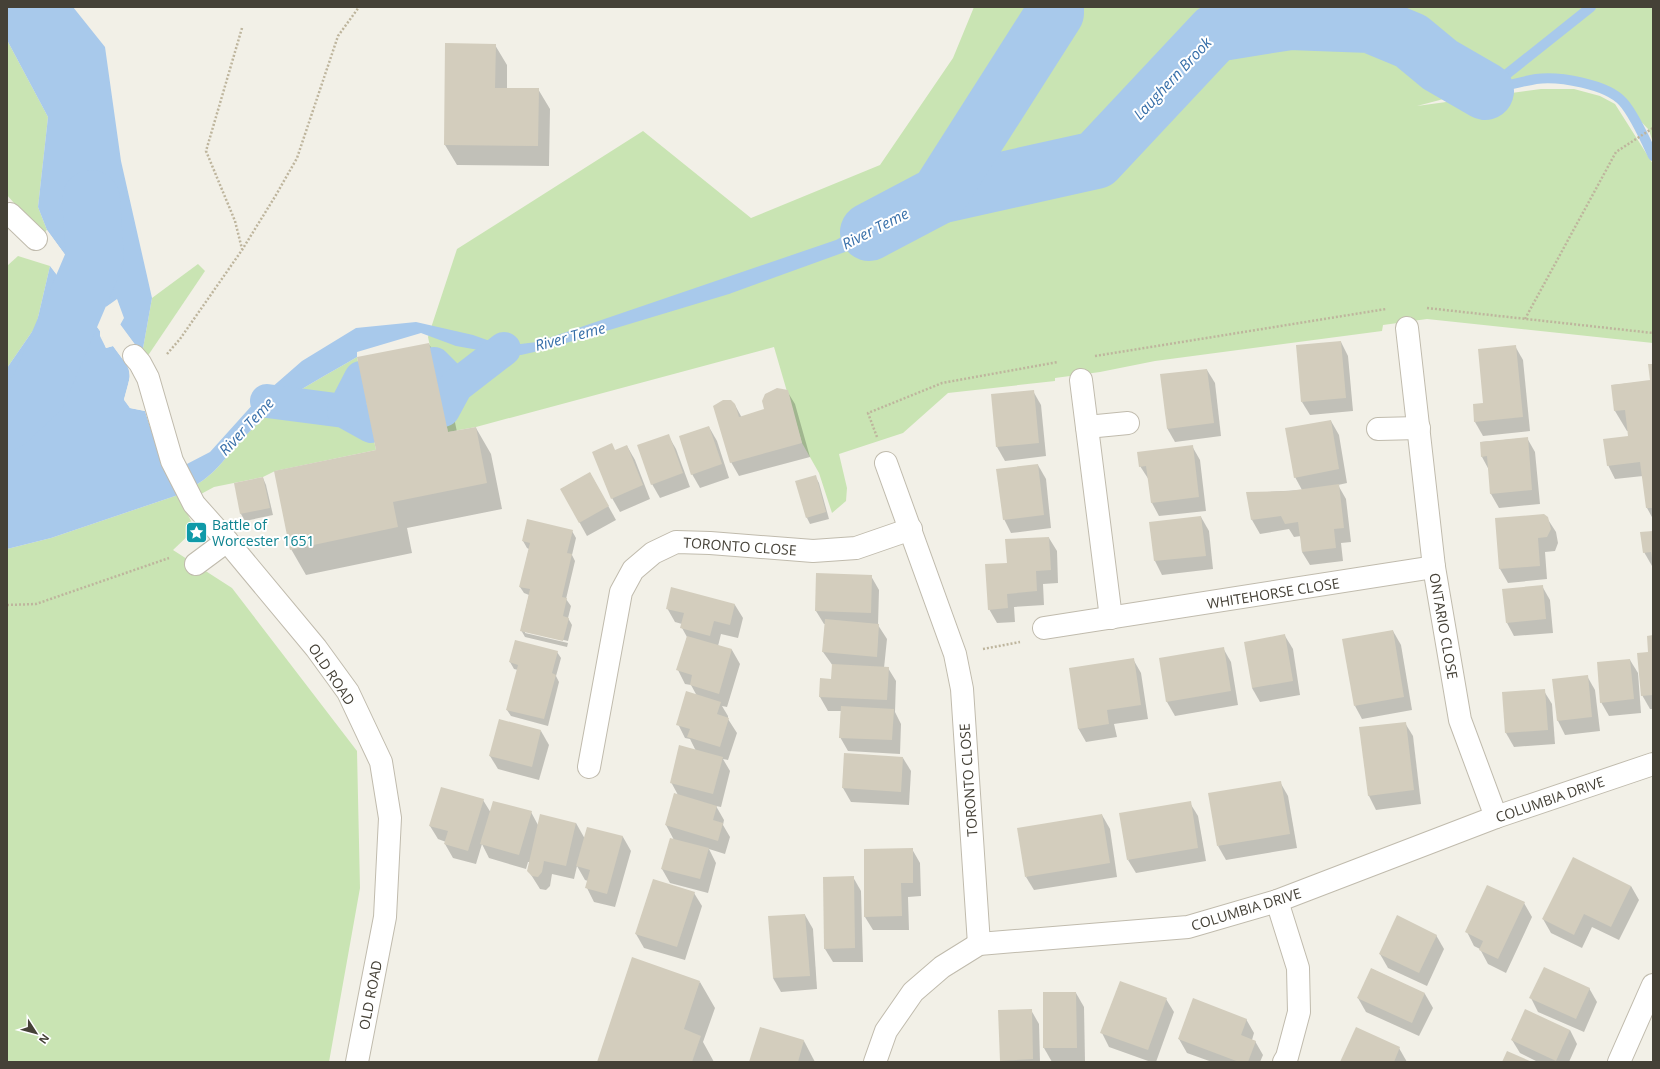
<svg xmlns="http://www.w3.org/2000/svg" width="1660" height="1069" font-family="'Open Sans',sans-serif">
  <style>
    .green { fill: #c9e4b3 }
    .water { fill: #a8c9eb }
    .pier { fill: #f2f0e7 }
    .shadow { fill: #0003 }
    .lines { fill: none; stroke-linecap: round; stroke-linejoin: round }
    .stream { stroke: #a8c9eb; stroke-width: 10 }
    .canal { stroke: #a8c9eb; stroke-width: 34 }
    .river { stroke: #a8c9eb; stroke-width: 58 }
    .building { fill: #d3cdbd }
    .minor-casing { stroke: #c0bbad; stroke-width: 24 }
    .path { stroke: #beb59d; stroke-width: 2.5; stroke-dasharray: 2 2; stroke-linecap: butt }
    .minor { stroke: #fff; stroke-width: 22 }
    .labels { text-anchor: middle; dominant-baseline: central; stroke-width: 4; stroke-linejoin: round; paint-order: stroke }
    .culture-label { font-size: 14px; fill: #0d838f; stroke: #fff; text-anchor: start }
    .street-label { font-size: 14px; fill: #454137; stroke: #fff }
    .water-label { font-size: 15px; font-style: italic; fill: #376fa9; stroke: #fff }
  </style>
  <rect width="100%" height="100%" fill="#f2f0e7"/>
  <g class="green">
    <polygon points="974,7 1653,7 1653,143 1649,130 1612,91 1538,74 1417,106 1541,89 1574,89 1600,96 1615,104 1653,164 1653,343 1427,319 1383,325 1382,331 1155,361 1100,372 1055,378 1055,381 948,393 903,433 839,454 847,488 846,501 832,513 819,473 802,443 774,347 476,427 448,432 428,337 457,249 643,131 751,218 880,165 953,58"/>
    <polygon points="7,40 48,117 38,207 47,230 42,235 7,195"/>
    <polygon points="18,256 50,266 36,326 7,368 7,266"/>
    <polygon points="198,264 205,271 147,357 142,354 152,298"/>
    <path d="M357 357 376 450 275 471 263 477 214 487 201 494 196 485C217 472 223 460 239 443 249 432 260 420 272 411 297 389 329 374 357 357Z"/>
    <polygon points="178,495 195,529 173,550 232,588 357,751 360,888 329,1062 7,1062 7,549 51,538"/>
  </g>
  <g class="water">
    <polygon points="7,7 73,7 105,47 121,161 152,298 142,354 120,324 123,318 117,300 106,307 87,282 82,262 74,267 47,230 38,207 48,117 7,40"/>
    <path d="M934 187 942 200 856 248 729 294 543 350 521 355 490 352 456 346 421 333 357 352V357C329 374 297 389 272 411 260 420 249 432 239 443 223 460 217 472 196 485L185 465 210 452 255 402 302 361 356 328 416 322 473 335 504 346 537 342 836 240Z"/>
    <path d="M50 266 69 291 67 294 74 311 83 308 100 331 106 348 113 346C132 372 133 368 124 400L130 408 145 411 163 467 178 495 51 538 7 549V368L36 326Z"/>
  </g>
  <g class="pier">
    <polygon points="47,230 74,267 82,261 88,281 87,282 106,307 117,299 124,318 120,325 142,354 140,355 118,325 121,318 116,303 107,309 105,309 85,283 81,265 75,269 73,268 46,231"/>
    <polygon points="49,264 52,264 71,290 69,294 75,309 85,306 102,330 102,336 107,346 114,344 131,367 132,378 126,399 131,406 146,409 163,467 145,411 130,408 124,399 130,377 129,368 113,346 106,348 100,336 100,331 84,308 73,311 67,294 69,291"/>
  </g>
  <g class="shadow">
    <polygon points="495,45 507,65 507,89 538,89 550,109 549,166 457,165 445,145"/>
    <polygon points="1341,342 1348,356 1353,411 1310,415 1302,402"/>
    <polygon points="429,344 444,370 457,432 476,428 491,454 502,509 407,528 412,553 306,575 291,549 377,451"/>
    <polygon points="1515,346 1523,360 1530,431 1483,436 1475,422"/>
    <polygon points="1653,365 1653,519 1647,508 1643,476 1615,479 1608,465 1629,437 1628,431 1627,431 1615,411 1612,385 1651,381"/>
    <polygon points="1207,370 1215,383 1221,436 1175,442 1167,428"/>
    <polygon points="787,391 795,404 810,457 739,476 731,462 735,405 742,418 765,410"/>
    <polygon points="1033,391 1041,405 1046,456 1005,461 997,447"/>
    <polygon points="1331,421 1339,435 1347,483 1338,485 1346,499 1351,542 1341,543 1343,561 1310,565 1302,552 1301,536 1294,537 1289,529 1260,534 1252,520 1247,493 1302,490 1295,477"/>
    <polygon points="709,427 717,441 729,478 700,488 692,474"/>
    <polygon points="668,435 676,449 690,487 660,498 652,484"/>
    <polygon points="1527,438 1535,452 1540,504 1499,508 1491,494 1489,470 1482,457 1481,442"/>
    <polygon points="627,446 635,460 650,499 620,512 612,498"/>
    <polygon points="1192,446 1200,460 1206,511 1159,516 1152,503 1149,480 1140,466"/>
    <polygon points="1038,465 1046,479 1051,528 1011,533 1004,519"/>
    <polygon points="590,473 616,520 587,536 561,489"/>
    <polygon points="815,476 819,483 829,519 810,524 807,518"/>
    <polygon points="263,478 266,485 273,515 245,521 241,514 235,484"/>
    <polygon points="1201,517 1209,531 1213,569 1162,575 1155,561 1150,523"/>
    <polygon points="1547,518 1556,532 1558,543 1555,551 1545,552 1547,579 1508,583 1500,569 1496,519"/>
    <polygon points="528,520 572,531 576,538 572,555 575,561 566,599 571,606 568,618 572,625 568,641 525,631 525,633 568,643 567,647 525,637 521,630 529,595 524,593 520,587 529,549 527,548 523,541"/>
    <polygon points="1653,532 1653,566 1652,566 1644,552"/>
    <polygon points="1049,538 1057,551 1058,583 1043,584 1044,605 1014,607 1015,622 997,623 989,609 1008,564"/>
    <polygon points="871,576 879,590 878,625 887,639 884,668 888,668 896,681 895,712 901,724 900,754 848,751 840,737 841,711 828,711 820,697 832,680 833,666 823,652 826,624 824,624 816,611"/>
    <polygon points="1542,586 1550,600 1553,633 1514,636 1507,623"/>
    <polygon points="735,605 743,618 738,638 721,634 718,646 732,650 740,664 727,707 722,706 728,716 728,719 737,733 728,760 723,759 730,771 721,807 716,806 724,820 723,825 730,837 725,854 709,849 716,863 708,893 670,883 662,869 674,840 666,825 675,794 678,795 671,782 696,751 690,739 685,738 678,724 697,696 691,685 685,684 678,670 687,637 682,628 682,624 675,622 667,608"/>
    <polygon points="1393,631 1401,645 1412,710 1362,719 1355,706"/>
    <polygon points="1285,636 1293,649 1300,695 1260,702 1252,688"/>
    <polygon points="1653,636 1653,709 1650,709 1642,695"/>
    <polygon points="1223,648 1231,662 1238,705 1175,716 1167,702 1160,659"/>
    <polygon points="557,652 561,658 556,676 559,682 548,726 511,716 507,710 518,670 514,669 510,662"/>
    <polygon points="1133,659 1141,673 1148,719 1114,724 1117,737 1086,742 1078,728"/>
    <polygon points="1630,660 1638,673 1641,713 1609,716 1601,702"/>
    <polygon points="1587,676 1595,690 1600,731 1565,735 1558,721 1553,680"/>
    <polygon points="1544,691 1552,704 1555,744 1514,747 1506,733 1503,693"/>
    <polygon points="1405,723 1413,736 1421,804 1376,810 1369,796 1360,728"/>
    <polygon points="541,731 549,745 539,780 498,769 490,756"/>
    <polygon points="903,758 911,771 909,805 851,802 843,788"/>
    <polygon points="1280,782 1288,796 1297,848 1226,860 1218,846"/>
    <polygon points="483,800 491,813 531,812 538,825 576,823 585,839 588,828 623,837 631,851 615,907 594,902 587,888 588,881 585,880 577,866 574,879 552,874 550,886 546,890 540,889 528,870 530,862 528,862 526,869 489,858 482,844 476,864 453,858 445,844 446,842 438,839 430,826"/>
    <polygon points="1190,803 1198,816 1206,861 1136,873 1128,860"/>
    <polygon points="1102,815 1110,829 1117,877 1034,890 1026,877"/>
    <polygon points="912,849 920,863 921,896 908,897 909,930 873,930 865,917"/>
    <polygon points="853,877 861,891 863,962 833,962 825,949"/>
    <polygon points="1631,886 1639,900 1619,940 1592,927 1582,948 1551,933 1543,919"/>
    <polygon points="694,893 702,906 685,960 644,948 636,934"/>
    <polygon points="1524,903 1532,917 1506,973 1488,964 1480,949 1474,946 1467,932"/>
    <polygon points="805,915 813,929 817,989 781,992 773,978"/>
    <polygon points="1436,935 1444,949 1427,986 1388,968 1380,954"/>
    <polygon points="1372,969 1425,994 1433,1008 1419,1036 1366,1012 1358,998"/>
    <polygon points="700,982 715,1008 703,1042 714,1062 598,1062"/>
    <polygon points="1589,988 1597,1002 1584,1032 1538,1012 1531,998"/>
    <polygon points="1044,993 1076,993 1084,1007 1085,1061 1052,1062 1044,1048"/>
    <polygon points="1166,999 1174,1012 1156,1062 1151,1062 1109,1047 1102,1033"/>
    <polygon points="1031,1010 1039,1024 1040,1062 1002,1062 1001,1060"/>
    <polygon points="1246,1019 1254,1033 1252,1040 1255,1041 1263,1055 1260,1062 1212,1062 1187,1053 1179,1039"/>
    <polygon points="1570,1030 1577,1044 1569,1062 1538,1062 1520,1053 1512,1040"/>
    <polygon points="804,1041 815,1062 750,1062"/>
    <polygon points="1399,1048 1407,1062 1341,1062"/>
  </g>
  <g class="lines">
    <g class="stream">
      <polyline points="1488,89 1591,7"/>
      <path d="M1485 91C1501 87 1519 82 1536 79 1559 76 1607 84 1623 102 1634 114 1646 141 1653 156"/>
    </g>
    <g class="canal">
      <polyline points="434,364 456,386"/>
      <polyline points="267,401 344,411 371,426"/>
      <polyline points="443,410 456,386 504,349"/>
      <polyline points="344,411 361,378"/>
    </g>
    <g class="river">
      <polyline points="939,195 1096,160 1215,33 1290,21 1370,24 1411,41 1440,65 1485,91"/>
      <polyline points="869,232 939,195 1055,13 1055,7"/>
      <polyline points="7,421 38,392 95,258 91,199"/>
    </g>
  </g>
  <g class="building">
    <polygon points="445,43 496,44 495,88 539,88 538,146 444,145"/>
    <polygon points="1341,341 1346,398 1301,402 1296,345"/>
    <polygon points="429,343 448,432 476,427 487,483 393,502 398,527 290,550 274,471 376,450 357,357"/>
    <polygon points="1516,345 1523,417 1474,422 1473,404 1483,403 1478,349"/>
    <polygon points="1648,364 1653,364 1653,508 1646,508 1640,462 1607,466 1603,439 1628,436 1625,410 1614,411 1611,385 1650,380"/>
    <polygon points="1207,369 1214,423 1167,429 1160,374"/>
    <polygon points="777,388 788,390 802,443 730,463 713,406 723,400 731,400 735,404 739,417 764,409 762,401 765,394"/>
    <polygon points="1034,390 1039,443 996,447 991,394"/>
    <polygon points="1331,420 1339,469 1294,478 1285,428"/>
    <polygon points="709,426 722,464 691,475 679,436"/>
    <polygon points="669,434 683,473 651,485 637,445"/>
    <polygon points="1528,437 1532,490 1490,494 1487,456 1481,457 1480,442"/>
    <polygon points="612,443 615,450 627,445 643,485 611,499 592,452"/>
    <polygon points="1193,445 1199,497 1151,503 1146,466 1139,467 1137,452"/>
    <polygon points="1038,464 1044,515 1003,520 996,469"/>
    <polygon points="590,472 609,506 579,523 560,489"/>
    <polygon points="816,475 826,512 806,518 795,481"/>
    <polygon points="263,477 270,508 240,514 234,483"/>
    <polygon points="1339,484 1344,528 1334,529 1336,548 1302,552 1298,522 1285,524 1281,516 1251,520 1246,492 1289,491"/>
    <polygon points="1544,514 1548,517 1551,529 1547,537 1538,538 1540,566 1499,569 1495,518"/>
    <polygon points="1201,516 1206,556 1154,561 1149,522"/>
    <polygon points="527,519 573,530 567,553 572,554 562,597 567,598 563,616 569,618 563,641 520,631 530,589 519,587 530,543 522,541"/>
    <polygon points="1653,531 1653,558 1652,558 1651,552 1643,553 1640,532"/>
    <polygon points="1049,537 1051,570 1036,571 1037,591 1007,594 1008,608 988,610 985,564 1007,563 1005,539"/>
    <polygon points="816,573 872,575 871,613 815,611"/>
    <polygon points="1543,585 1546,619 1506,623 1502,589"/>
    <polygon points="671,587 735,604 730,625 714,621 710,636 680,628 684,613 666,609"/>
    <polygon points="825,619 879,624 877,657 822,652"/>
    <polygon points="1393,630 1404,697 1354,706 1342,639"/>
    <polygon points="1285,634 1293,681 1252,688 1244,642"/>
    <polygon points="1653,635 1653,695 1641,696 1637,653 1648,652 1647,636"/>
    <polygon points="687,636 732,649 719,694 690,685 692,675 676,670"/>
    <polygon points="515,640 558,651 552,673 556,675 544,719 506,710 518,665 509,662"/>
    <polygon points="1224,647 1231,691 1166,702 1159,658"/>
    <polygon points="1134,658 1141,705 1107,710 1109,724 1078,729 1069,668"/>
    <polygon points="1630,659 1634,699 1600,703 1597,662"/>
    <polygon points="832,664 889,667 887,700 819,697 820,678 831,679"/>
    <polygon points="1588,675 1592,717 1557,721 1552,679"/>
    <polygon points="1545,689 1548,730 1505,733 1502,692"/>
    <polygon points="686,691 721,702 717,714 729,718 720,747 687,737 690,729 676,725"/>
    <polygon points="841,706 894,709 892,740 839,738"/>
    <polygon points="499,719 541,730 532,767 489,756"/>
    <polygon points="1406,722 1414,790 1368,796 1359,727"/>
    <polygon points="679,745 723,757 713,794 670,783"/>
    <polygon points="844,753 903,757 901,792 842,788"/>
    <polygon points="1281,781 1290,834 1217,846 1208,793"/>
    <polygon points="441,787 484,799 468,851 444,844 448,831 429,826"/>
    <polygon points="674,793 717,806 713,820 723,823 718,841 665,825"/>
    <polygon points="493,801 532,811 519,855 480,844"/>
    <polygon points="1191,801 1198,848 1127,860 1119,813"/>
    <polygon points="540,814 576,823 566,866 544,861 542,872 538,877 532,876 527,871"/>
    <polygon points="1102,814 1110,863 1025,877 1017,828"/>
    <polygon points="587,827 623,836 607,894 585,888 590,870 576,866"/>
    <polygon points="670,838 709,848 700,879 661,869"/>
    <polygon points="913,848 913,883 901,883 902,916 864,917 864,849"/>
    <polygon points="1573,857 1631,886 1611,927 1584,914 1574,935 1542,919"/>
    <polygon points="854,876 855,948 824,949 823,877"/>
    <polygon points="653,879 695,892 677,947 635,934"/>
    <polygon points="1487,885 1525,902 1498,959 1479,950 1483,941 1465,932"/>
    <polygon points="805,914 810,976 773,978 768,916"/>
    <polygon points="1397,915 1437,935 1419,973 1379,954"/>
    <polygon points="632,957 700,981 684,1029 701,1036 692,1062 597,1062"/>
    <polygon points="1544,967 1590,988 1576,1019 1529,998"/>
    <polygon points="1371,968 1425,993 1412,1023 1357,998"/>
    <polygon points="1120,981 1167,998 1148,1050 1100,1033"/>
    <polygon points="1043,992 1076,992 1077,1048 1043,1048"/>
    <polygon points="1193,998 1247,1019 1241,1035 1256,1041 1248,1062 1239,1062 1178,1039"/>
    <polygon points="1032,1009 1033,1059 1000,1061 998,1010"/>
    <polygon points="1525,1009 1570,1030 1556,1061 1511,1040"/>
    <polygon points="760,1027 804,1040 798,1062 749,1062"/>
    <polygon points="1356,1027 1400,1047 1394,1062 1340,1062"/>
    <polygon points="1507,1051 1532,1062 1502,1062"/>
  </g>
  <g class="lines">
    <defs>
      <g id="minor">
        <polyline points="10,214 36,239"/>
        <polyline points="1407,328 1434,567 1460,720 1496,817"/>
        <polyline points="134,356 140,363 148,378 172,461 194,504 227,541 316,648 348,692 381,762 390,818 385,917 357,1062"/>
        <polyline points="1081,380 1111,618"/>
        <polyline points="1087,427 1128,423"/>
        <polyline points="1378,429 1419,428"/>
        <polyline points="886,463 955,654 962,689 979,944"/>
        <polyline points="196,564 227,541"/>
        <polyline points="1044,628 1434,567"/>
        <polyline points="589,767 621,592 633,570 653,553 676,542 710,543 813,551 856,548 911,529"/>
        <polyline points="1277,901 1298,968 1299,1012 1287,1057 1284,1062"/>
        <polyline points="875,1062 886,1031 913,992 942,967 979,944 1188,927 1277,901 1496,817 1653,764"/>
        <polyline points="1619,1062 1653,985"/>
      </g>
    </defs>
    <use href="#minor" class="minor-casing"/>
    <g class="path">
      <polyline points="242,28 206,151 235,221 242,249"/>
      <polyline points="1427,308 1653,333"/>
      <polyline points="1525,319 1616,152 1653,128"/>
      <polyline points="167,354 180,339 242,250 276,195 297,158 338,36 359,7"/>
      <polyline points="1095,356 1386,309"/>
      <polyline points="877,437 868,413 942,383 1058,362"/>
      <polyline points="7,605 36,604 169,558"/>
      <polyline points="983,649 1020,642"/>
    </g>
    <use href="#minor" class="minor"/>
  </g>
  <defs>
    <symbol id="sight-square" viewBox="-11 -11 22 22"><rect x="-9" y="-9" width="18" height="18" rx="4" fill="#0f9aa8" stroke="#fff"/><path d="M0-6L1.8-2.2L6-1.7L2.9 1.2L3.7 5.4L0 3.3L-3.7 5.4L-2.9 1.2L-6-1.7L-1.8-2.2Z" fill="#fff"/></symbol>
  </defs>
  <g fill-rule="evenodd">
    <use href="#sight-square" x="184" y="520" width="25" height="25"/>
  </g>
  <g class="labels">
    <g class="culture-label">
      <text x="212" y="524">Battle of<tspan x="212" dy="16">Worcester 1651</tspan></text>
    </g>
    <g class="street-label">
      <text transform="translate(740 546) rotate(4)">TORONTO CLOSE</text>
      <text transform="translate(1273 593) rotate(-9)">WHITEHORSE CLOSE</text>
      <text transform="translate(1444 626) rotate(80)">ONTARIO CLOSE</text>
      <text transform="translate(332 674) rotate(56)">OLD ROAD</text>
      <text transform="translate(968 780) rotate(-94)">TORONTO CLOSE</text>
      <text transform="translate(1550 799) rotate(-19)">COLUMBIA DRIVE</text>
      <text transform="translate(1246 909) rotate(-17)">COLUMBIA DRIVE</text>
      <text transform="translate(370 995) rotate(-79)">OLD ROAD</text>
    </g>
    <g class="water-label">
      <text transform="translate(1172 78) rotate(-47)">Laughern Brook</text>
      <text transform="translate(875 228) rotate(-27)">River Teme</text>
      <text transform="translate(570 336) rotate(-15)">River Teme</text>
      <text transform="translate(246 426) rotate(-47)">River Teme</text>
    </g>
  </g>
  <rect width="1660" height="1069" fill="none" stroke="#454137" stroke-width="16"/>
  <g transform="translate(36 1033) rotate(126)" stroke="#ffffff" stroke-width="3" paint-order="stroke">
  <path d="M0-3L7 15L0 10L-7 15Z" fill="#454137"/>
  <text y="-6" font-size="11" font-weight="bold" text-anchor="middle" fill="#454137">N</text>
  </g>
</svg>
